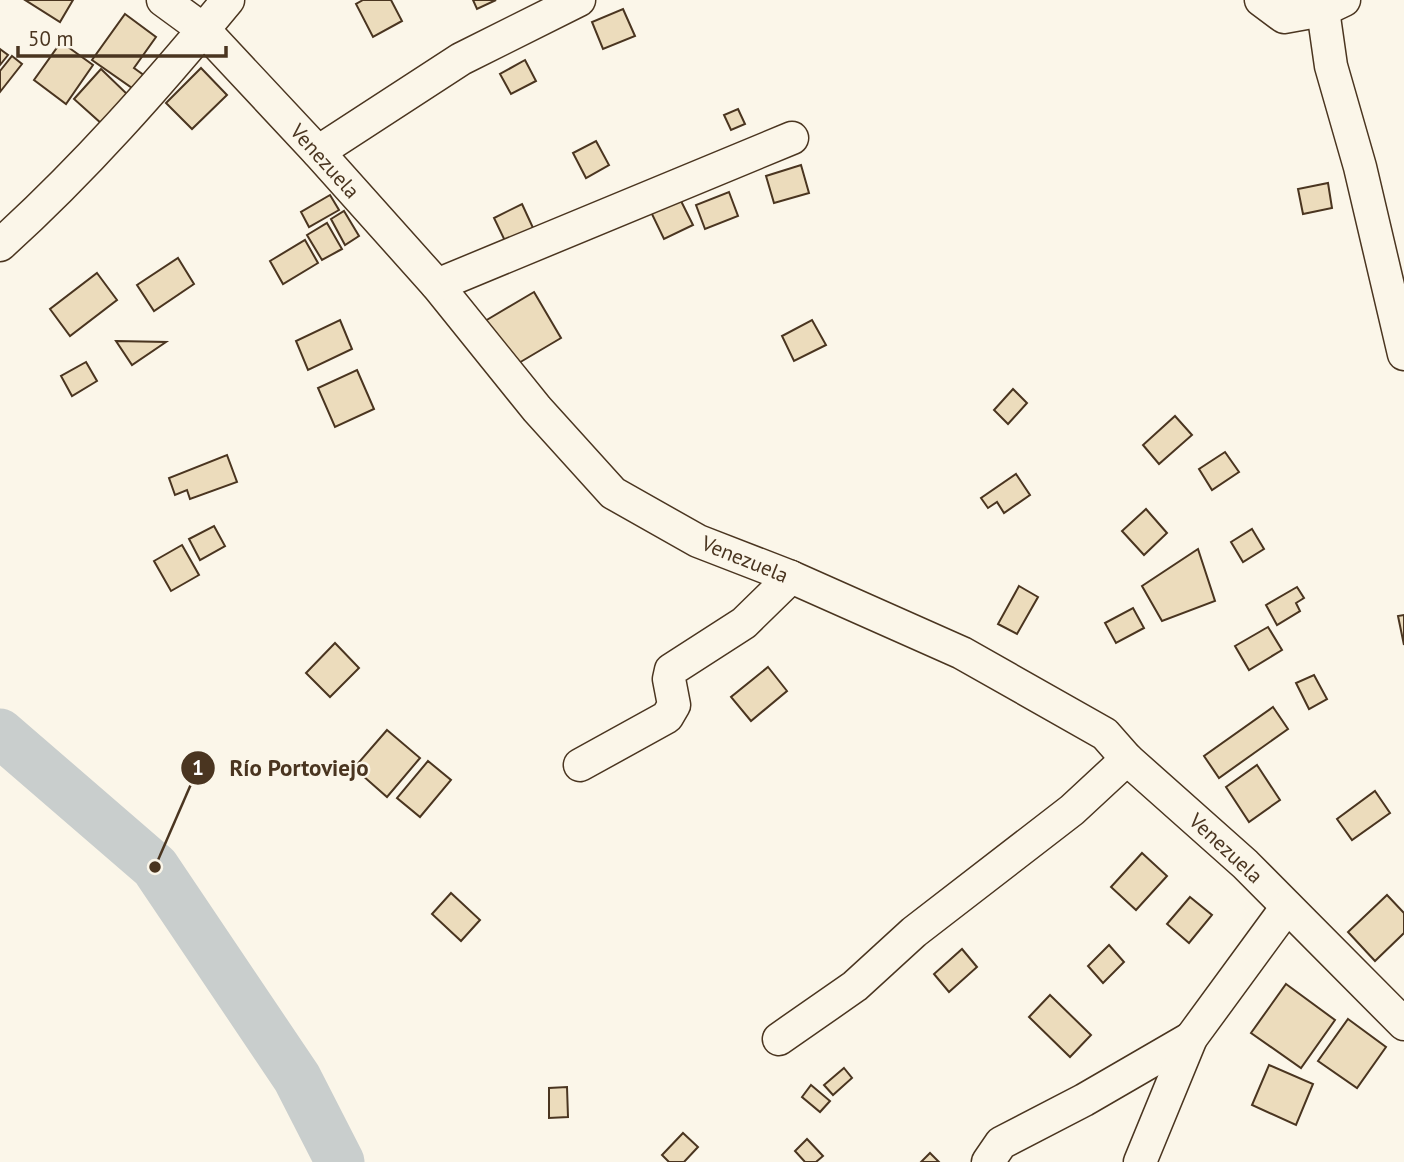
<svg xmlns="http://www.w3.org/2000/svg" width="1404" height="1162" font-family="'PT Sans',sans-serif">
  <style>
    .lines { fill: none; stroke-linecap: round; stroke-linejoin: round }
    .river { stroke: #c9cecd; stroke-width: 49 }
    .building { fill: #ecdcbc; stroke: #4a3520; stroke-width: 2 }
    .minor-casing { stroke: #4a3520; stroke-width: 35 }
    .minor { stroke: #fbf6e9; stroke-width: 32 }
    .labels { text-anchor: middle; dominant-baseline: central; stroke-width: 5; stroke-linejoin: round; paint-order: stroke }
    .street-label { font-size: 21px; fill: #4a3520; stroke: #fbf6e9 }
    .leader { fill: none; stroke: #4a3520; stroke-width: 2.5 }
    .callout-dot { fill: #4a3520; stroke: #fbf6e9; stroke-width: 2.5 }
    .mark-label { font-size: 21px; text-anchor: middle; font-weight: bold; fill: #fff }
    .callout-label { font-size: 23px; text-anchor: middle; font-weight: bold; fill: #4a3520; stroke: #fbf6e9; stroke-width: 5; stroke-linejoin: round; paint-order: stroke }
  </style>
  <rect width="100%" height="100%" fill="#fbf6e9"/>
  <g class="lines">
    <polyline class="river" points="0,733 155,867 297,1078 340,1162"/>
  </g>
  <g class="building">
    <polygon points="25,0 73,0 60,22"/>
    <polygon points="363,0 391,0 402,21 373,37 356,4"/>
    <polygon points="473,0 496,0 477,9"/>
    <polygon points="623,9 635,36 603,49 592,22"/>
    <polygon points="125,14 156,37 134,68 145,76 135,90 92,60"/>
    <polygon points="61,42 93,65 66,104 34,80"/>
    <polygon points="0,49 8,55 0,65"/>
    <polygon points="12,56 22,64 0,92 0,71"/>
    <polygon points="525,60 536,81 511,94 500,74"/>
    <polygon points="201,68 227,95 192,129 166,103"/>
    <polygon points="101,69 128,95 102,124 74,99"/>
    <polygon points="738,109 745,124 731,130 724,115"/>
    <polygon points="596,141 609,165 586,178 573,153"/>
    <polygon points="801,165 809,193 774,203 766,176"/>
    <polygon points="1328,183 1332,208 1303,214 1298,189"/>
    <polygon points="729,192 738,216 705,229 696,205"/>
    <polygon points="330,195 339,210 309,227 301,212"/>
    <polygon points="679,197 693,225 664,239 650,210"/>
    <polygon points="522,204 534,230 506,243 494,218"/>
    <polygon points="344,211 359,236 345,245 331,219"/>
    <polygon points="327,223 342,249 322,260 307,235"/>
    <polygon points="305,240 318,263 283,284 270,261"/>
    <polygon points="178,258 194,284 154,311 137,285"/>
    <polygon points="97,273 117,300 70,336 50,309"/>
    <polygon points="534,292 561,338 512,367 485,321"/>
    <polygon points="340,320 352,349 308,370 296,341"/>
    <polygon points="812,320 826,345 794,361 782,336"/>
    <polygon points="116,341 166,342 132,365"/>
    <polygon points="86,362 97,381 72,396 61,376"/>
    <polygon points="357,370 374,409 335,427 318,388"/>
    <polygon points="1013,389 1027,403 1008,424 994,410"/>
    <polygon points="1175,416 1192,435 1159,464 1143,445"/>
    <polygon points="1225,452 1239,472 1212,490 1199,469"/>
    <polygon points="227,455 237,482 190,499 187,490 175,495 169,478"/>
    <polygon points="1016,474 1030,495 1004,513 997,502 988,508 981,498"/>
    <polygon points="1146,509 1167,533 1144,555 1122,531"/>
    <polygon points="214,526 225,546 200,560 189,539"/>
    <polygon points="1252,529 1264,549 1243,562 1231,542"/>
    <polygon points="182,545 199,575 171,591 154,561"/>
    <polygon points="1198,549 1215,601 1162,621 1142,586"/>
    <polygon points="1019,586 1038,597 1017,634 998,624"/>
    <polygon points="1297,587 1304,598 1296,603 1300,611 1277,625 1266,605"/>
    <polygon points="1133,608 1144,628 1116,643 1105,623"/>
    <polygon points="1404,615 1404,645 1398,616"/>
    <polygon points="1268,627 1282,650 1249,670 1235,646"/>
    <polygon points="335,643 359,668 330,697 306,673"/>
    <polygon points="768,667 787,691 751,721 731,697"/>
    <polygon points="1314,675 1327,699 1309,709 1296,683"/>
    <polygon points="1273,707 1288,729 1219,778 1204,756"/>
    <polygon points="387,730 420,758 387,797 354,768"/>
    <polygon points="428,761 451,780 420,817 397,798"/>
    <polygon points="1257,765 1280,800 1249,822 1226,787"/>
    <polygon points="1375,791 1390,813 1352,840 1337,819"/>
    <polygon points="1142,853 1167,876 1136,910 1111,887"/>
    <polygon points="451,893 480,920 461,941 432,914"/>
    <polygon points="1387,895 1404,913 1404,933 1375,961 1348,932"/>
    <polygon points="1190,897 1212,915 1189,943 1167,924"/>
    <polygon points="1109,945 1124,962 1103,983 1088,966"/>
    <polygon points="962,949 977,967 949,992 934,974"/>
    <polygon points="1286,984 1335,1020 1301,1068 1251,1033"/>
    <polygon points="1050,995 1091,1035 1070,1057 1029,1017"/>
    <polygon points="1348,1019 1386,1047 1357,1088 1318,1061"/>
    <polygon points="1269,1065 1313,1084 1296,1125 1252,1105"/>
    <polygon points="844,1068 852,1078 833,1095 824,1085"/>
    <polygon points="811,1085 830,1101 820,1112 802,1097"/>
    <polygon points="567,1087 568,1117 549,1118 549,1088"/>
    <polygon points="683,1133 698,1147 684,1162 669,1162 662,1155"/>
    <polygon points="807,1139 823,1156 816,1162 805,1162 795,1151"/>
    <polygon points="930,1153 939,1162 921,1162"/>
  </g>
  <g class="lines">
    <defs>
      <g id="minor">
        <polyline points="163,0 204,30 318,152 437,285 537,409 613,493 698,541 791,577 962,653 1105,734 1127,759 1245,864 1404,1024"/>
        <polyline points="1261,0 1284,17 1323,10 1344,0"/>
        <polyline points="1323,10 1331,66 1360,167 1404,354"/>
        <polyline points="318,152 461,59 579,0"/>
        <path d="M0 245C83 170 157 86 228 0"/>
        <polyline points="437,285 792,138"/>
        <polyline points="580,765 667,717 674,705 669,679 671,670 744,623 791,577"/>
        <polyline points="779,1039 855,986 914,932 1072,810 1127,759"/>
        <polyline points="988,1162 1001,1143 1084,1100 1191,1038"/>
        <polyline points="1140,1162 1191,1038 1287,907"/>
      </g>
    </defs>
    <use href="#minor" class="minor-casing"/>
    <use href="#minor" class="minor"/>
  </g>
  <g class="labels">
    <g class="street-label">
      <text transform="translate(325 161) rotate(48)">Venezuela</text>
      <text transform="translate(745 559) rotate(22)">Venezuela</text>
      <text transform="translate(1226 848) rotate(43)">Venezuela</text>
    </g>
  </g>
  <path class="leader" d="M155 867L198 768"/>
  <g class="callout-dot">
    <circle cx="155" cy="867" r="7"/>
    <circle cx="198" cy="768" r="18"/>
  </g>
  <g class="mark-label">
    <text x="198" y="775">1</text>
  </g>
  <g class="callout-label">
    <text x="299" y="776">Río Portoviejo</text>
  </g>
  <path d="M18 46v10h208v-10" fill="none" stroke="#4a3520" stroke-width="3.5"/>
  <text x="28" y="46" font-size="21" fill="#4a3520" stroke="#fbf6e9" stroke-width="5" paint-order="stroke">50 m</text>
</svg>
